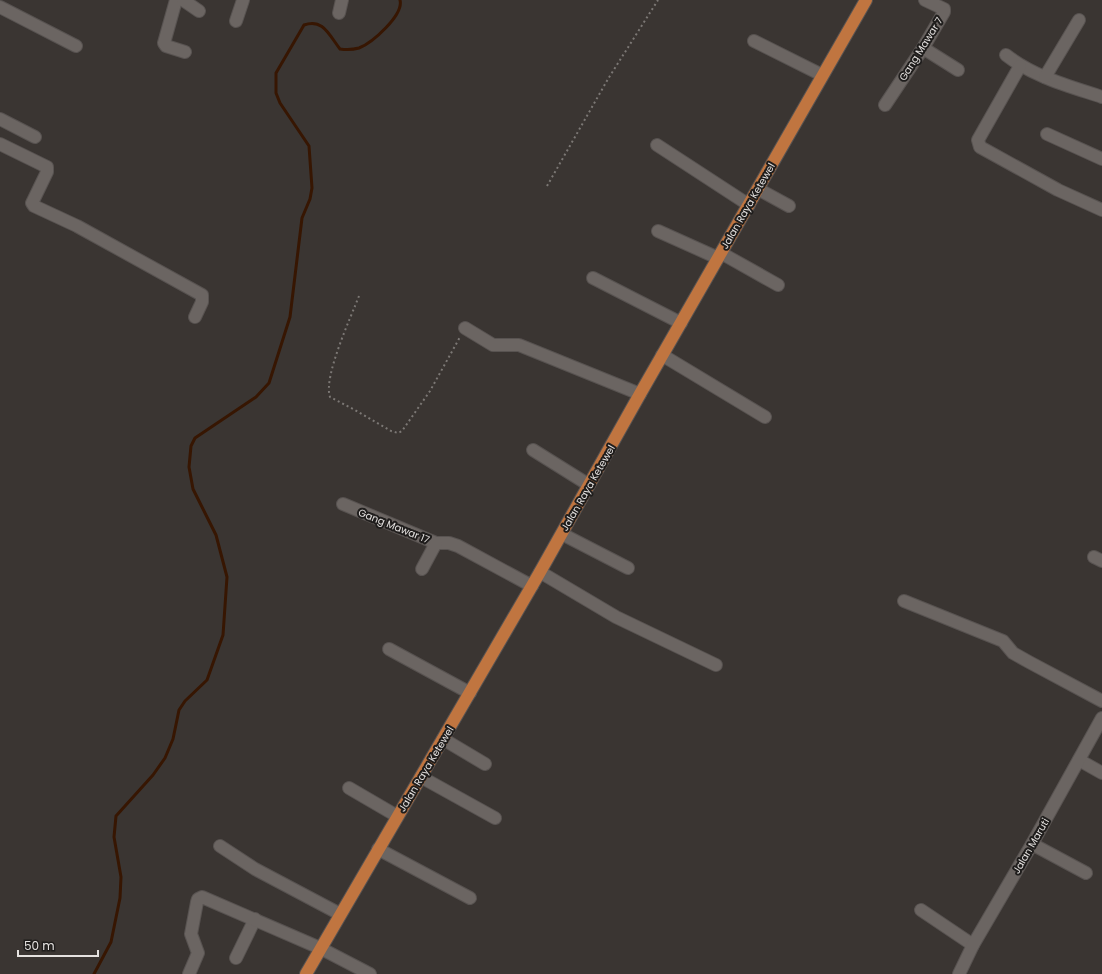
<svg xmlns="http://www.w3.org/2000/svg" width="1102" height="974" font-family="Poppins,sans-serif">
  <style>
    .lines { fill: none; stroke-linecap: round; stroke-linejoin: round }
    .stream { stroke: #371602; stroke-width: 3 }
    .minor-casing { stroke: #585351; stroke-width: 14 }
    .major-casing { stroke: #585351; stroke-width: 14 }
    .path { stroke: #7c7875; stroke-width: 2; stroke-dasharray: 2 3; stroke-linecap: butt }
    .minor { stroke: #6b6562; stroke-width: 12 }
    .major { stroke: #c07540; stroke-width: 12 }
    .labels { text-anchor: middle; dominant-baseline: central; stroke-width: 4; stroke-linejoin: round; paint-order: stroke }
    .street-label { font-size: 10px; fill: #e5e2e0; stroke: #1f1d1c }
  </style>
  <rect width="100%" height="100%" fill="#3a3532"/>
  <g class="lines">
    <path class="stream" d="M94 974 111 942 120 898 121 877 114 837 116 816 153 775 165 758 173 739 179 710 185 701 207 680 223 635 227 577 216 535 193 489 189 467 191 446 195 438 256 397 269 383 290 317 302 218 310 199 312 188 309 146 280 103 276 93V73L304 25C323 18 329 35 340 49 347 50 352 50 359 48 372 43 404 15 400 0"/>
    <defs>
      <g id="minor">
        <polyline points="176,0 164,43 166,46 185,52"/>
        <polyline points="183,0 199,11"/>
        <polyline points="0,7 76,46"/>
        <polyline points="339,13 342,0"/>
        <polyline points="236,21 243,0"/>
        <polyline points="754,41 822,75"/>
        <polyline points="923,48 958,70"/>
        <path d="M1006 55C1034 77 1069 86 1102 97"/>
        <polyline points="1020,66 978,140 980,147 1058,190 1102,210"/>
        <polyline points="1045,77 1079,20"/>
        <polyline points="885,105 923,48 944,12 944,9 925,0"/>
        <polyline points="0,119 35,137"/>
        <polyline points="1047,134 1102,159"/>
        <polyline points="0,144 47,167 47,172 32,203 34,206 77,226 202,295 202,302 195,317"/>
        <polyline points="657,145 749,205"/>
        <polyline points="758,189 789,206"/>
        <polyline points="658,231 718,258"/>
        <polyline points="721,253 778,285"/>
        <polyline points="593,278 681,323"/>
        <polyline points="465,328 493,345 519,345 640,394"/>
        <polyline points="662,355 765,417"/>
        <polyline points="533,450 589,485"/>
        <polyline points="343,504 436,543 449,543 458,546 532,586"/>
        <polyline points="562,534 628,568"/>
        <polyline points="1094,557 1102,561"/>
        <polyline points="422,569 436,543"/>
        <polyline points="540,572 616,617 716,665"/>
        <polyline points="904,601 1003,641 1013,653 1029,662 1102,701"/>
        <polyline points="389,649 470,693"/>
        <polyline points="443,739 485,764"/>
        <polyline points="1079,760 1102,773"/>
        <polyline points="421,777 495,818"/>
        <polyline points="349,788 397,816"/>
        <polyline points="1032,844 1086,873"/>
        <polyline points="220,846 255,869 340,914"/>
        <polyline points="378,849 470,898"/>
        <polyline points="921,910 973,945"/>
        <polyline points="236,958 255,919"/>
        <polyline points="189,974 198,953 191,934 197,902 198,899 202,897 320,948 370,974"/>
        <polyline points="959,974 973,945 1032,844 1102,718"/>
      </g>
      <polyline id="major" points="306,974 540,572 640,394 866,0"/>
    </defs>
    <use href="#minor" class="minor-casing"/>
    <use href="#major" class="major-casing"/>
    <g class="path">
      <polyline points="547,186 608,79 658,0"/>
      <path d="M359 296C351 317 323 377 330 397L355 410 391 431 398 433 402 431 430 391 460 337"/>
    </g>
    <use href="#minor" class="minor"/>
    <use href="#major" class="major"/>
  </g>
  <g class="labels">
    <g class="street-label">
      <text transform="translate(921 49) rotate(-58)">Gang Mawar 7</text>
      <text transform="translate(748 206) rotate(-60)">Jalan Raya Ketewel</text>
      <text transform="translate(588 488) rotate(-60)">Jalan Raya Ketewel</text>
      <text transform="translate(394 526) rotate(22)">Gang Mawar 17</text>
      <text transform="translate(426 769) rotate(-59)">Jalan Raya Ketewel</text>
      <text transform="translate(1031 846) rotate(-60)">Jalan Maruti</text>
    </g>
  </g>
  <path d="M18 950v6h80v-6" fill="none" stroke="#e5e2e0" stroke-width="2"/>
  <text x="24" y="950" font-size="12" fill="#e5e2e0" stroke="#1f1d1c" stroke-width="3" paint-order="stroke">50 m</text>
</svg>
